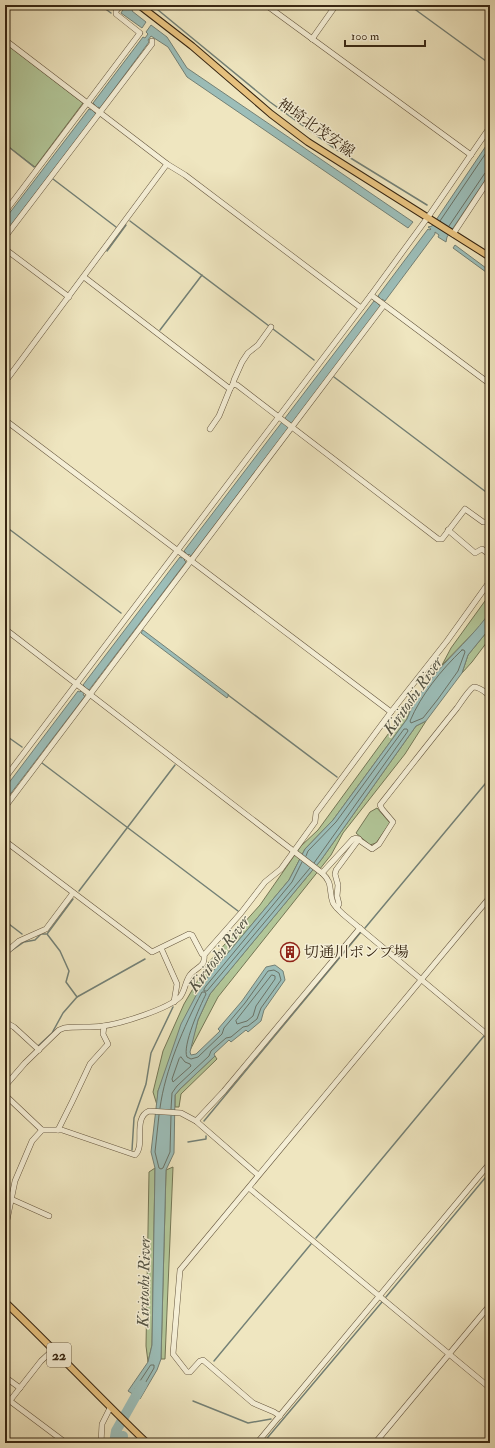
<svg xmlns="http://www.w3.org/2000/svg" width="495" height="1448" font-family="'IM FELL Double Pica','Noto Serif JP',serif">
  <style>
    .green { fill: #b2c698; stroke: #747655 }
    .water { fill: #9cbeb9; stroke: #748176 }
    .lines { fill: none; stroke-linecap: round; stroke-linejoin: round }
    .shore { stroke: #6a7266; stroke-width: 1 }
    .stream { stroke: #748176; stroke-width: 1.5 }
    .river { stroke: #9cbeb9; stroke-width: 10 }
    .minor-casing { stroke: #65563e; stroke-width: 6 }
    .major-casing { stroke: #372612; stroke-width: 8 }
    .minor { stroke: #f5efd6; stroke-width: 5 }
    .major { stroke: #e8c380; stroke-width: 6 }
    .labels { text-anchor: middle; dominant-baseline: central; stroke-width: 3; stroke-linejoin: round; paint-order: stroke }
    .shield { fill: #f5efd6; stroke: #70624d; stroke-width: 1 }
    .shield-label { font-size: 14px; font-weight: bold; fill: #372612 }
    .street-label { font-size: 15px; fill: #372612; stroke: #f5efd6 }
    .poi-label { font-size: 15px; fill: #372612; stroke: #f5efd6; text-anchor: start }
    .water-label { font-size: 16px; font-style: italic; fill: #555444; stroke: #f5efd6 }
  </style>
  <rect width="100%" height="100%" fill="#efe6c0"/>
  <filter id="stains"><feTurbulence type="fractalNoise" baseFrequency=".005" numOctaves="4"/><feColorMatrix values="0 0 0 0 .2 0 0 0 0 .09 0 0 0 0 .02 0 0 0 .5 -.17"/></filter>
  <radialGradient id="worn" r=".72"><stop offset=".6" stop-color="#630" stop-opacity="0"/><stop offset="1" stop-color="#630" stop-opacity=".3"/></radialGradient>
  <g class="green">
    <polygon points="5,43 83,103 35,167 5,144"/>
    <polygon points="490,594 490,612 482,624 442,665 451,648"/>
    <polygon points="490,628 490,638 472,662 462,673 468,655"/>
    <polygon points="412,705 407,719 333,820 305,849 289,880 202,984 158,1091 157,1105 153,1092 163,1051 184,1004 208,963 260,905 301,846 318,830 405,711"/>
    <polygon points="426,721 405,754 343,833 331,855 218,997 189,1052 198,1020 210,994 321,860 416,726"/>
    <polygon points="377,808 390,823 376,843 370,845 356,833 370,812"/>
    <polygon points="215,1056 217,1059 181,1094 179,1107 175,1107 175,1095 180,1089"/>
    <polygon points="173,1167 165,1359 161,1359 166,1170"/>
    <polygon points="155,1168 152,1345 148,1362 146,1346 149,1172"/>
  </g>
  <g class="water">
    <polygon points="126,5 131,5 134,7 132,11 146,22 142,28 121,13"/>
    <polygon points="151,25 167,37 187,68 413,222 408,228 187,77 168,47 151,36 148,40 149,42 100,108 98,107 94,112 96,114 5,233 5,219 89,109 91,110 95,105 93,103 143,37 145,38 148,34 146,32"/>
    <polygon points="490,140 490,173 447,237 446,242 438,237 439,235 435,232 435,234 385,301 382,299 378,304 381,306 191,556 189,554 184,560 186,562 89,690 87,689 83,695 85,696 5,801 5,788 78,691 80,692 85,687 83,685 180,557 182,558 186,553 184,551 374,301 376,302 380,298 378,296 428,229 430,230 431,229 428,227 432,226"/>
    <polygon points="455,245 490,271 490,275 453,248"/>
    <path d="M490 612V628L468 655 462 673 426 721 416 726 321 860 210 994 198 1020 190 1052 191 1055 196 1054 220 1031 218 1029 242 1001 266 967 275 965 283 971 285 980 264 1010 261 1021 248 1032 246 1030 231 1042 229 1040 214 1054 215 1056 180 1089 175 1095 174 1153 166 1170 161 1359 157 1370 140 1399 128 1391 148 1362 152 1345 155 1168 151 1152 158 1091 181 1024 202 984 289 880 305 849 333 820 407 719C423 676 464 649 490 612Z"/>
    <polygon points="143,630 229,695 227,698 141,633"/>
  </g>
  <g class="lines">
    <g class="shore">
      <polyline points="440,221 490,147"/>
      <polyline points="449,226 485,173 490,171"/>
      <path d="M462 650H464L465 652 458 671 438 699 423 718 411 723 410 721C421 695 441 670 462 650Z"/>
      <polyline points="306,856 308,851 336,822 404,729 407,729 408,731 314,863"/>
      <polyline points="302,862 292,882 206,986 204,989 204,991 207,991 310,868"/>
      <polygon points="272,975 275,976 275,979 256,1006 253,1016 247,1021 237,1024 236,1021"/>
      <polygon points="181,1057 185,1062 190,1064 191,1066 173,1082 172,1079 179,1059"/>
      <path d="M160 1108C165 1070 184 1026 202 992H205L206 994C200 1006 182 1046 187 1057L191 1059 198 1057 222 1034 224 1028 245 1003 268 971 274 970 279 973 281 980 261 1008 257 1019 248 1026 243 1027 231 1037 226 1038 211 1051 209 1056 177 1086 172 1093 171 1109"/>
      <polyline points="159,1115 155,1152 159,1168 161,1169 163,1168 170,1152 171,1116"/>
      <polygon points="151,1365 154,1365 154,1368 140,1392 137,1393 135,1391 135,1389"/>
    </g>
    <g class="stream">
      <polyline points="100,5 111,13"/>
      <polyline points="152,5 270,102 331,146 427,205"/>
      <polyline points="409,5 490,64"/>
      <polyline points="5,144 34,167"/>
      <polyline points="53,179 116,227"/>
      <polyline points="130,221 269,326"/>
      <polyline points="107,251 126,225"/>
      <polyline points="273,329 314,360"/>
      <polyline points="160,330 202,275"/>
      <polyline points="334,377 490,495"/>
      <polyline points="5,526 121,613"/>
      <polyline points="228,695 337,777"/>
      <polyline points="5,735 22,747"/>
      <polyline points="42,763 238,911"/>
      <polyline points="79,891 175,765"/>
      <polyline points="5,921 22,934"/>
      <polyline points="365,928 490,778"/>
      <polyline points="8,953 24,942 35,940 41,934 46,934"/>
      <polyline points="77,997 145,959"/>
      <polyline points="488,1031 490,1028"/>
      <polyline points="38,1046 52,1033 63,1013 77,997 66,982 69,971 60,951 47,934 73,899"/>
      <polyline points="204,1121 361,932"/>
      <polyline points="188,1142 206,1139 206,1136"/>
      <polyline points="132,1150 134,1118 146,1084 151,1053 173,1007"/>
      <polyline points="316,1238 484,1036"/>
      <polyline points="386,1297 490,1172"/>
      <polyline points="214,1361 311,1244"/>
      <polyline points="193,1401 248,1423 271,1419"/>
      <polyline points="263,1443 382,1302"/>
    </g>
    <polyline class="river" points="122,1443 123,1436 114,1443 116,1431 142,1385"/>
    <defs>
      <g id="minor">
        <polyline points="266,5 471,155"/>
        <polyline points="312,39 336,5"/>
        <polyline points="5,40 167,164 185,175 361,308"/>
        <polyline points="5,212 140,33 116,14 116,11 121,5"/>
        <polyline points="453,234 490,178"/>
        <polyline points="5,237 152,44 152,41"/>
        <polyline points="5,249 69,297"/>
        <polyline points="84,277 230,389 233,384 237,385 438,539 442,539 465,509 483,522 490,522"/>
        <polyline points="371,295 490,384"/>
        <polyline points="5,382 167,164"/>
        <polyline points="233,384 234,380 242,362 248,353 258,345 271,327"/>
        <polyline points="5,420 391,712"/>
        <polyline points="210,429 219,416 230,389"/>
        <polyline points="448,530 475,553 482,549 490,555"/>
        <path d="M5 629 322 873C334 884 328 890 333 903 336 908 340 911 344 915L490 1037"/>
        <polyline points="5,778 371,295 428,217 490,127"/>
        <polyline points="5,807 384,305"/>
        <path d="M5 841 152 952 189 934 192 935 202 954 204 955C206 967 196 967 190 975 185 982 185 991 180 997 168 1009 120 1024 103 1026 90 1028 77 1026 64 1028L59 1030 25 1063 5 1086"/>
        <path d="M322 873 353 839 356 838 372 849 379 844 393 822 382 809 380 805C406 772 431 740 457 708 460 704 470 688 474 687 480 687 486 693 490 696"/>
        <polyline points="337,908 339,904 337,896 338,885 335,874 336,870 359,839"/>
        <polyline points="161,948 177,984 174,1002"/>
        <polyline points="5,953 19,941 46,929 73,893"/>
        <polyline points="204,955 241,913 265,882 281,869 315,822 316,813 391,712 447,641 490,581"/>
        <polyline points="5,1022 14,1027 39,1050"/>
        <polyline points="5,1095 42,1130"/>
        <polyline points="196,1121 224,1091 360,928"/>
        <polyline points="58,1130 72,1102 90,1064 108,1044 103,1034 104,1026"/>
        <polyline points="249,1188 490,1388"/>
        <polyline points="11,1199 49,1216"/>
        <path d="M5 1230 15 1181 32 1141 42 1130H62L135 1155C146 1146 132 1118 149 1111L181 1113 196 1121 258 1175"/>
        <polyline points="5,1377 20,1388"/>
        <polyline points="10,1401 66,1443"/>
        <polyline points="5,1407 41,1361 54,1349"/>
        <polyline points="280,1416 274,1412 253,1403 203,1360 200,1361 190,1372 187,1372 173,1354 180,1270 490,897"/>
        <polyline points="101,1443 102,1424 110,1408"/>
        <polyline points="257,1443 490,1163"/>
        <polyline points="375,1443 490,1305"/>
      </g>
      <g id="major">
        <polyline points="139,5 192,46 271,114 308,142 490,257"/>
        <path d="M5 1302C53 1348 99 1397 147 1443"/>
      </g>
    </defs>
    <use href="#minor" class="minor-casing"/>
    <use href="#major" class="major-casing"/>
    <use href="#minor" class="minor"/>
    <use href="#major" class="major"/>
  </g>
  <defs>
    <symbol id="building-ring" viewBox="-11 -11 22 22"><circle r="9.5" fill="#f5efd6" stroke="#8f2418" stroke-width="1.5"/><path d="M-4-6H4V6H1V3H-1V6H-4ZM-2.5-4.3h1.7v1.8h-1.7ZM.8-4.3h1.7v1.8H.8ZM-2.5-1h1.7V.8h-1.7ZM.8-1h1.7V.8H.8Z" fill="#8f2418"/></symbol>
  </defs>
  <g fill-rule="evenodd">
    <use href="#building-ring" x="279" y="941" width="22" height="22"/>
  </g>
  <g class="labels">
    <rect class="shield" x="47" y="1343" width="24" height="24" rx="3"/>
    <g class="shield-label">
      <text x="59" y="1355">22</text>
    </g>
    <g class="street-label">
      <text transform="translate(316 128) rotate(35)">神埼北茂安線</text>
    </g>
    <g class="poi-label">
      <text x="304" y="952">切通川ポンプ場</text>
    </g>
    <g class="water-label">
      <text transform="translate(413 696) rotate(-55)">Kiritoshi River</text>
      <text transform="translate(219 954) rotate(-53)">Kiritoshi River</text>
      <text transform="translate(144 1282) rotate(-89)">Kiritoshi River</text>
    </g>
  </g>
  <rect width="495" height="1448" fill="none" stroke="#efe6c0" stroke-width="20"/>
  <rect x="6" y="6" width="483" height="1436" fill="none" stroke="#372612" stroke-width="2"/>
  <rect x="10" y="10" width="475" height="1428" fill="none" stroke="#372612"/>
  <path d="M345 40v6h80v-6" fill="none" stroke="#372612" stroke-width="2"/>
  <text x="351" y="40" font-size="12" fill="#372612" stroke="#f5efd6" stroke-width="3" paint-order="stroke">100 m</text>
  <rect width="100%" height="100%" filter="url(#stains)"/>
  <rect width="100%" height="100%" fill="url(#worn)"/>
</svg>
